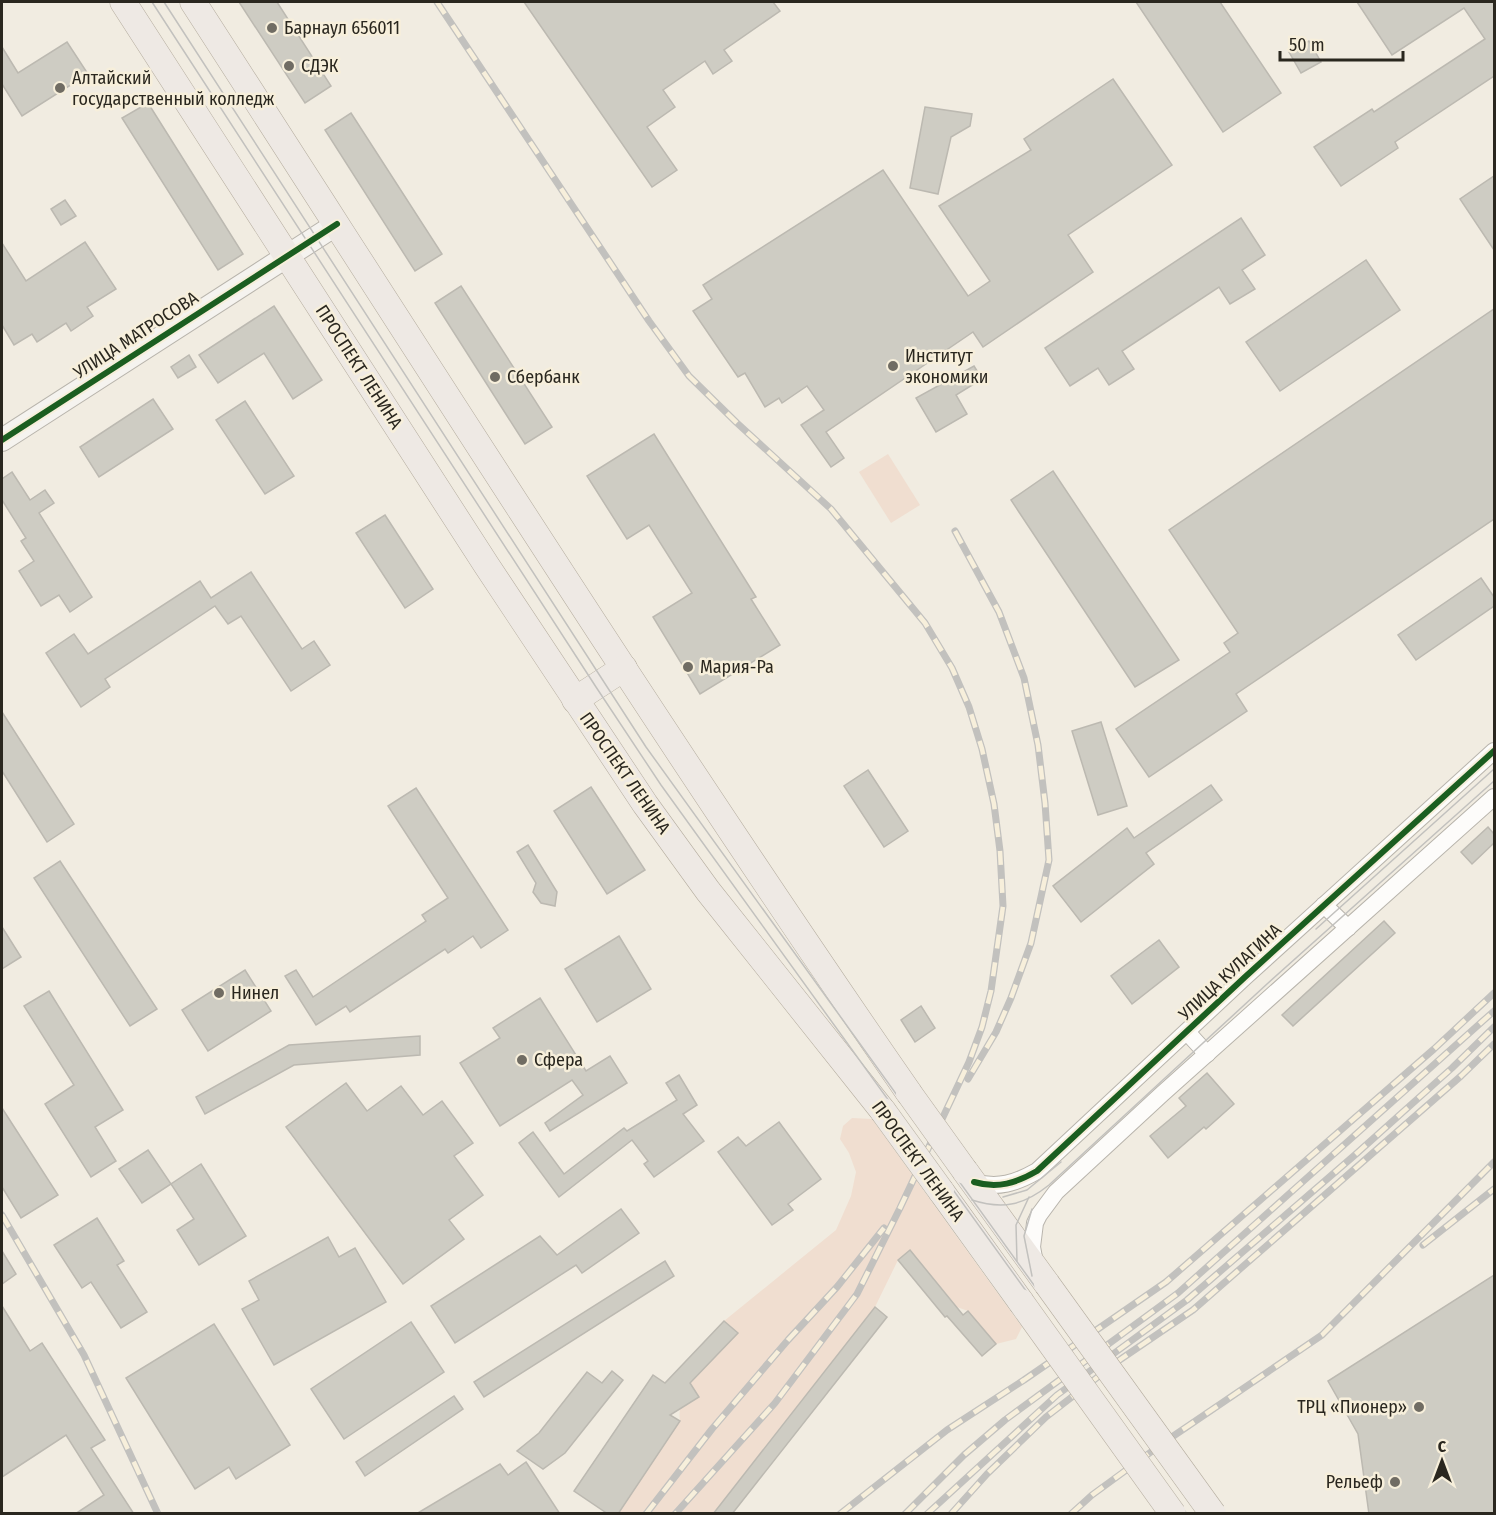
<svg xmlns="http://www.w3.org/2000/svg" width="1496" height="1515" font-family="'Fira Sans Condensed',sans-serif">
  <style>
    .green { fill: #f0ded0 }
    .building { fill: #ceccc3; stroke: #bcb9b1; stroke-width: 1.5 }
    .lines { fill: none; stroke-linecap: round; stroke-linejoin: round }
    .street-casing { stroke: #b8b4ac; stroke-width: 18 }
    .secondary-casing { stroke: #b8b4ac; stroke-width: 24 }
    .primary-casing { stroke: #b4ac9e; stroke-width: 27 }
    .street { stroke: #fdfcfa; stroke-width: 16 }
    .secondary { stroke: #f5f3ef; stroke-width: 22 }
    .primary { stroke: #eee9e4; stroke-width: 26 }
    .tram { stroke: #c2c1be; stroke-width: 1.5 }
    .rail-casing { stroke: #c2c1be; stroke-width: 7 }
    .rail { stroke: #f7efdb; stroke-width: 4.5; stroke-dasharray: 14; stroke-linecap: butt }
    .primary-bridge-casing { stroke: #b4ac9e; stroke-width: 27; stroke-linecap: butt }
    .primary-bridge { stroke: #eee9e4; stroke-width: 26 }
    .cycleway-casing { stroke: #f7efdb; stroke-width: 10 }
    .cycleway { stroke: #1b5e20; stroke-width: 6 }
    .poi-dot { fill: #706c63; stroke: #f7efdb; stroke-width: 2 }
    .labels { text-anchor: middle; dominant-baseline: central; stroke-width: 5; stroke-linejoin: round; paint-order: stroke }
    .poi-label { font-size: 18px; fill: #2a271f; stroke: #f7efdb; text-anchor: start }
    .street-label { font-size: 18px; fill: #2a271f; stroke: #f7efdb }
  </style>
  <rect width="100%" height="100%" fill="#f1ece1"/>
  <g class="green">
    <polygon points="888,454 920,505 891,523 859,472"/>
    <path d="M852 1118 872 1119 1022 1327 1016 1339 996 1344 968 1311 957 1307 910 1250 898 1260 875 1307 713 1513 618 1514 680 1421C675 1385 715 1356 737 1333L724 1321 836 1230 851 1196 856 1172 849 1153 840 1139 843 1126Z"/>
  </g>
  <g class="building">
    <polygon points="239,2 277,2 331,86 305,103"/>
    <polygon points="524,2 773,2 780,11 724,50 732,61 713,74 705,61 663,90 675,107 647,127 677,170 652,187"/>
    <polygon points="1136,2 1220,2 1281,93 1223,132"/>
    <polygon points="1357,2 1494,2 1494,76 1395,142 1398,148 1341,186 1314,147 1372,109 1374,112 1485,39 1464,8 1392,55"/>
    <polygon points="1309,41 1321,62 1301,73 1289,52"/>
    <polygon points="67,42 88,74 22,116 2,84 2,47 18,73"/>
    <polygon points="1113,79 1172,165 1068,235 1093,272 983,347 973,332 826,432 844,458 831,467 801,425 824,410 807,386 782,403 779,398 765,407 745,373 738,377 693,311 712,299 703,285 883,170 968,296 990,281 939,206 1031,150 1024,139"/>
    <polygon points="148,103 243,254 218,270 122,118"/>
    <polygon points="925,107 972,114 970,126 951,137 938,194 910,188"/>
    <polygon points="351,113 442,254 415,271 325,130"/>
    <polygon points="1494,176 1494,250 1460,199"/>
    <polygon points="65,200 76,216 61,225 51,209"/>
    <polygon points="1241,218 1265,255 1242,270 1255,289 1230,304 1219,287 1122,351 1134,369 1109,385 1098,368 1070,386 1045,348"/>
    <polygon points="85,242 116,289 87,307 93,316 71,331 66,323 37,342 32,334 14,345 2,325 2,243 26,281"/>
    <polygon points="1366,260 1400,310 1280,391 1246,342"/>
    <polygon points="461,286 552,427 525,444 435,303"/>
    <polygon points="274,306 322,380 293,399 264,353 218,383 199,355"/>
    <polygon points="1494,309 1494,519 1236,694 1247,711 1149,777 1116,729 1230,652 1224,643 1238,633 1169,530"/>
    <polygon points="189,355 196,367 178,378 171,367"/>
    <polygon points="974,366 982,379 956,395 967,414 936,432 916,398"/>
    <polygon points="153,399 173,429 99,477 80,447"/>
    <polygon points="245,401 294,476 265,494 216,420"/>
    <polygon points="654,434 756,597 751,599 780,645 700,694 653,617 692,593 649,525 627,539 587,476"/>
    <polygon points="1053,471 1179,660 1135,687 1011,500"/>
    <polygon points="12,472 30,500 45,490 54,503 39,513 92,597 70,612 59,595 41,606 19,571 34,561 21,541 26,538 2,500 2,479"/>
    <polygon points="385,515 433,589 405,608 356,533"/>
    <polygon points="251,572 302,649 314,641 330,665 291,691 241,616 228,624 215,606 105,679 110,687 81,707 46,653 74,634 88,654 200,581 211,598"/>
    <polygon points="1481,578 1494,597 1494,606 1416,660 1398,635"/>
    <polygon points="2,712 74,824 47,842 2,771"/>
    <polygon points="1101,722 1127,806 1098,815 1072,731"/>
    <polygon points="868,770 908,831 884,847 844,786"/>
    <polygon points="1211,785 1222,800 1146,853 1154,864 1081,922 1053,886 1127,828 1134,838"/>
    <polygon points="591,787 645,870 607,894 554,811"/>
    <polygon points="416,788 508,930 481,948 473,936 448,953 445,949 350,1012 346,1006 316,1025 285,976 296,970 313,997 426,921 422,915 448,898 388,806"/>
    <polygon points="1488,827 1494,834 1494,843 1472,864 1461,852"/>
    <polygon points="528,845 557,892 555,906 541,903 533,892 536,883 517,852"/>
    <polygon points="60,861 157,1009 130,1026 34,878"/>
    <polygon points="1384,921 1395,933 1293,1026 1282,1015"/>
    <polygon points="2,927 21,957 2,969"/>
    <polygon points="619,936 651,989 597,1022 565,969"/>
    <polygon points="1159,940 1179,967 1132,1004 1111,976"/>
    <polygon points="245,970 271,1011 208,1051 182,1010"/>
    <polygon points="49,991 123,1110 95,1127 116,1161 91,1177 45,1104 74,1085 24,1006"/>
    <polygon points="540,998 586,1071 610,1056 627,1083 550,1131 545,1123 583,1095 572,1080 500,1126 460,1063 500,1038 493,1028"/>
    <polygon points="921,1006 935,1028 915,1042 901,1020"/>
    <polygon points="420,1036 420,1055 294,1065 205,1114 196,1097 289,1045"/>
    <polygon points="1207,1073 1234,1104 1206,1129 1204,1127 1168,1158 1150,1136 1186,1106 1179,1098"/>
    <polygon points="679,1075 697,1105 683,1114 704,1141 654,1177 644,1164 648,1161 632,1140 559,1197 519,1143 533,1132 564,1174 624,1128 627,1131 677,1100 666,1083"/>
    <polygon points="346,1083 367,1111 401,1086 423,1115 442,1101 473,1143 454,1156 483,1195 449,1220 464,1239 403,1284 286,1127"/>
    <polygon points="2,1108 58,1195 21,1218 2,1187"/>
    <polygon points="779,1122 821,1179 788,1204 793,1210 772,1225 718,1152 738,1137 746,1146"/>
    <polygon points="148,1150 171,1184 142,1203 119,1169"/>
    <polygon points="201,1164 246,1236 199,1265 177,1230 194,1219 171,1184"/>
    <polygon points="621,1209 639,1233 582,1273 576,1265 455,1343 431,1306 540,1236 557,1255"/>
    <polygon points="97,1218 124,1261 117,1265 147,1312 121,1328 91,1282 82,1288 54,1245"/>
    <polygon points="328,1237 339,1257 355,1248 386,1302 274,1365 242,1309 259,1300 249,1281"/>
    <polygon points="910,1250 963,1315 968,1311 996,1344 982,1356 947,1316 945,1317 898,1260"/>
    <polygon points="2,1251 16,1274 2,1284"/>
    <polygon points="665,1261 674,1276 484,1397 474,1382"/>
    <polygon points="1494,1275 1494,1514 1369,1514 1358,1434 1328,1381"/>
    <polygon points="2,1306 30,1351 42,1343 105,1440 91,1448 134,1514 75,1514 104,1495 66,1435 2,1477"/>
    <polygon points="875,1307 887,1317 732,1514 713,1514"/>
    <polygon points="724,1321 738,1333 690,1383 699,1397 670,1415 680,1421 618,1514 608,1514 574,1491 653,1375 665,1383"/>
    <polygon points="411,1322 444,1372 344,1439 311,1389"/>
    <polygon points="214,1324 290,1445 236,1479 229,1467 195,1489 126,1378"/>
    <polygon points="612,1371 623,1380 565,1453 543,1469 517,1451 539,1433 587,1372 602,1383"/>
    <polygon points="454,1396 463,1409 365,1476 356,1462"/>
    <polygon points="526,1462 560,1514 416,1514 500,1464 508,1475"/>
  </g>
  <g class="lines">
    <defs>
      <g id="street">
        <polyline points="1324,905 1348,928"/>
        <polyline points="1187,1032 1207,1054"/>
        <path d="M974 1182C998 1189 1016 1183 1037 1171L1245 977 1494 751"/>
        <polyline points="1035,1263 1032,1247 1035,1223 1039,1215 1056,1192 1162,1094 1494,797"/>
      </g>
      <polyline id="secondary" points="2,440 337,224"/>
      <g id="primary">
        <polyline points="123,2 487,566 645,804 708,891 883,1111"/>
        <path d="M193 2C429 367 661 735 909 1093"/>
        <polyline points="575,700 624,668"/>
        <polyline points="965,1171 1047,1284"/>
        <polyline points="941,1191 1021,1302"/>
      </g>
    </defs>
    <use href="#street" class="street-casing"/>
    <use href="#secondary" class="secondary-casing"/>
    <use href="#primary" class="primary-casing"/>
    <use href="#street" class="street"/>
    <use href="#secondary" class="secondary"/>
    <use href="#primary" class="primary"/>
    <g class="tram">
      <polyline points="152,2 596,687 661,785 1187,1514"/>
      <polyline points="164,2 646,747 1199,1514"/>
      <polyline points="1316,929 1494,769"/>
      <polyline points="1003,1197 1027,1190 1061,1162"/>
      <path d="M972 1200C1003 1210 1024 1205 1049 1185L1267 984 1494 781"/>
      <polyline points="1032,1209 1024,1236 1032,1276"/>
      <polyline points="1017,1261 1016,1225 1029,1197"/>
    </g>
    <defs>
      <g id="rail">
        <polyline points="437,2 649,321 689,376 737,423 831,509 925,623 952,668 969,707 982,749 994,804 1000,851 1003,906 991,991 982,1027 969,1062 900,1208 857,1294 775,1403 675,1514"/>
        <polyline points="955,531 999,612 1024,678 1038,745 1045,803 1049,860 1031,943 1011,998 996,1032 968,1079"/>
        <polyline points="2,1215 84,1355 158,1514"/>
        <polyline points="1423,1245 1494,1189"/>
        <polyline points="646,1514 712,1429 788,1340 837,1287 884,1228"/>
        <polyline points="840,1514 947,1430 1024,1380 1166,1282 1434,1049 1494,993"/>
        <polyline points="905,1514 964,1455 1005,1420 1178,1293 1494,1011"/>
        <polyline points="927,1514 1057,1395 1187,1300 1356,1154 1452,1068 1494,1027"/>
        <polyline points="951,1514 987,1474 1046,1417 1121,1359 1193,1310 1461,1076 1494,1044"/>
        <polyline points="1071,1514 1092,1495 1166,1441 1322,1335 1494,1162"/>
      </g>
    </defs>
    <use href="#rail" class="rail-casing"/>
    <use href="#rail" class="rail"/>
    <defs>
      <g id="primary-bridge">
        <polyline points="909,1093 965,1171"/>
        <polyline points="883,1111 941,1191"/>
        <polyline points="1047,1284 1213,1514"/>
        <polyline points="1021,1302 1173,1514"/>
      </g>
    </defs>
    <use href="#primary-bridge" class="primary-bridge-casing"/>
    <use href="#primary-bridge" class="primary-bridge"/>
    <defs>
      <g id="cycleway">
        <polyline points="2,440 337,224"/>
        <path d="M974 1182C998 1189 1016 1183 1037 1171L1245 977 1494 751"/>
      </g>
    </defs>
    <use href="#cycleway" class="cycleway-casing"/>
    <use href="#cycleway" class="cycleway"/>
  </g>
  <g class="poi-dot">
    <circle cx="272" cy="28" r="6"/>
    <circle cx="289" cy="66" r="6"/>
    <circle cx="60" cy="88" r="6"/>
    <circle cx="893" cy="366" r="6"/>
    <circle cx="495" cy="377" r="6"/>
    <circle cx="688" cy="667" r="6"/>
    <circle cx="219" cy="993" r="6"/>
    <circle cx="522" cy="1060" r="6"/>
    <circle cx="1419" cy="1407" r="6"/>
    <circle cx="1395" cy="1482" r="6"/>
  </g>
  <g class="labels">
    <g class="poi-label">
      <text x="284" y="28">Барнаул 656011</text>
      <text x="301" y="66">СДЭК</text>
      <text x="72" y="78">Алтайский<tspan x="72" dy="21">государственный колледж</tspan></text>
      <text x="905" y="356">Институт<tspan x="905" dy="21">экономики</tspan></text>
      <text x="507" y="377">Сбербанк</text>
      <text x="700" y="667">Мария-Ра</text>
      <text x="231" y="993">Нинел</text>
      <text x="534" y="1060">Сфера</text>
      <text x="1407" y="1407" text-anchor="end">ТРЦ «Пионер»</text>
      <text x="1383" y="1482" text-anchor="end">Рельеф</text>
    </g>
    <g class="street-label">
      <text transform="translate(136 335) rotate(-33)">УЛИЦА МАТРОСОВА</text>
      <text transform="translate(359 367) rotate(57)">ПРОСПЕКТ ЛЕНИНА</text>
      <text transform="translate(625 773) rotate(55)">ПРОСПЕКТ ЛЕНИНА</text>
      <text transform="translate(1230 972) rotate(-43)">УЛИЦА КУЛАГИНА</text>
      <text transform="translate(918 1161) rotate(54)">ПРОСПЕКТ ЛЕНИНА</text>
    </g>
  </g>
  <rect width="1496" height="1515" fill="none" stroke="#2a271f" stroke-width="6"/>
  <g transform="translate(1442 1461)" stroke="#f7efdb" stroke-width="4.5" paint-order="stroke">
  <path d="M0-4.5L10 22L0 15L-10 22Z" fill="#2a271f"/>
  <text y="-9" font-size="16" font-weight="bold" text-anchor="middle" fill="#2a271f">С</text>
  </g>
  <path d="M1280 51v9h123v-9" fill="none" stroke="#2a271f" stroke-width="3"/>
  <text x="1289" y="51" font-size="18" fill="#2a271f" stroke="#f7efdb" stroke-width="4.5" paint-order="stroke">50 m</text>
</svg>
